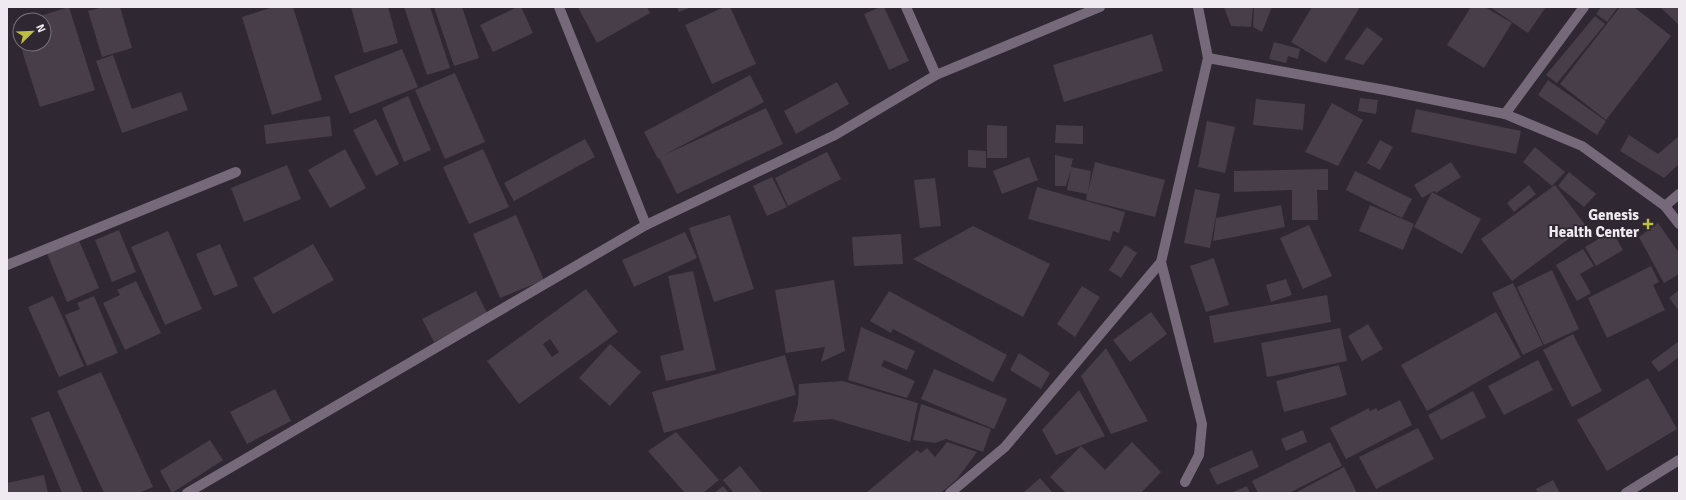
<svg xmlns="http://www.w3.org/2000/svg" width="1686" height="500" font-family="Signika,sans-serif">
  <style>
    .building { fill: #473e49; fill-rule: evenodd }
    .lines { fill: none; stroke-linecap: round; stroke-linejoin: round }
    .minor { stroke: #766a7a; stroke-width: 10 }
    .poi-dot { fill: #bebf42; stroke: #2f2731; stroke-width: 1.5 }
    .labels { text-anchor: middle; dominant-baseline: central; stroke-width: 3.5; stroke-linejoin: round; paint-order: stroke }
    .poi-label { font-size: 15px; font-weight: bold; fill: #efeaf0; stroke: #2f2731; text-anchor: end }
  </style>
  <rect width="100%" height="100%" fill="#2f2731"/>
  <g class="building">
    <polygon points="69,7 95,90 40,107 20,44 44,44 44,20 27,20"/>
    <polygon points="103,7 120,7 132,48 102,57 88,11"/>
    <polygon points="273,7 293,7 322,100 272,115 242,17"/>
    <polygon points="351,7 388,7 398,43 364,53"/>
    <polygon points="404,7 430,7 450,68 427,75"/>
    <polygon points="434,7 462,7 479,58 454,66"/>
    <polygon points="517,7 521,7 533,33 493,52 480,25"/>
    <polygon points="578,7 647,7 650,13 597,43"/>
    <polygon points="677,7 692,7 679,12"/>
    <polygon points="724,7 730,7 756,64 712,84 685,25"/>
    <polygon points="880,7 884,7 909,61 889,70 864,14"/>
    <polygon points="1224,7 1253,7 1251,27 1231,26"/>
    <polygon points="1254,7 1272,7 1262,32 1253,27"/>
    <polygon points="1312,7 1360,7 1326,63 1291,42"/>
    <polygon points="1471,7 1485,7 1512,23 1484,68 1447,45"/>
    <polygon points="1490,7 1546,7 1528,33"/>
    <polygon points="1601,7 1618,7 1607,22 1596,14"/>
    <polygon points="1620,7 1634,7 1671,36 1606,120 1560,84"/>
    <polygon points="1660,7 1679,7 1679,25"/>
    <polygon points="1595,16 1605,24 1557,83 1546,75"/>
    <polygon points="20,22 20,44 13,24"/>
    <polygon points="1367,27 1383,39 1363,65 1344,59"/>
    <polygon points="1152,34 1163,71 1064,102 1053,65"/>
    <polygon points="1274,42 1300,49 1298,59 1288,56 1286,63 1269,59"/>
    <polygon points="402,49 418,87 350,114 334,76"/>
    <polygon points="113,55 132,109 181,92 188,110 122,133 96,61"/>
    <polygon points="455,73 485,142 445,159 415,90"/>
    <polygon points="750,75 764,102 664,155 766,108 783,144 677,194 659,158 658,159 644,132"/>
    <polygon points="1548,80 1606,121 1597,135 1538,95"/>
    <polygon points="837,82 849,104 796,134 784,111"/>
    <polygon points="408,96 431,150 404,162 382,108"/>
    <polygon points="1360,98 1378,100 1376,114 1358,111"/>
    <polygon points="1256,99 1305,104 1303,130 1253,125"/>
    <polygon points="1332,103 1363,120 1338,166 1305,152"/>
    <polygon points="1416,109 1521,131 1516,154 1411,132"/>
    <polygon points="330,116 332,136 266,144 264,125"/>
    <polygon points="376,119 399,164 376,176 353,130"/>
    <polygon points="1207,121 1235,127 1225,173 1198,167"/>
    <polygon points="987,125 1007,126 1007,158 987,158"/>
    <polygon points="1056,125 1083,126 1083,144 1055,143"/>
    <polygon points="1629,135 1658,154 1679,136 1679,164 1664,178 1620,151"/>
    <polygon points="585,139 595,157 514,201 504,183"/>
    <polygon points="1380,140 1393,147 1380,170 1367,163"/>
    <polygon points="1535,147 1565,172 1552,186 1523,162"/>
    <polygon points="345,149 366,188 330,208 308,170"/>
    <polygon points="483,149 509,207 469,224 443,167"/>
    <polygon points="968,150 986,151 986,168 968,167"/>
    <polygon points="827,152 841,179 788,206 775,178"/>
    <polygon points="1055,155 1073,159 1071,167 1091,171 1088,192 1095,162 1165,180 1155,217 1086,200 1087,194 1067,190 1071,169 1066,186 1055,186"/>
    <polygon points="1029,157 1038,180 1002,194 993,171"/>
    <polygon points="1451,162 1461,177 1436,193 1434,191 1422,198 1414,185"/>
    <polygon points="287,165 301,199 244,222 231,188"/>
    <polygon points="1328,169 1328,190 1317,190 1318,220 1292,220 1292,190 1234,192 1234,171"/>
    <polygon points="1355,171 1412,199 1402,218 1346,190"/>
    <polygon points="1569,172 1596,194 1584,207 1558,186"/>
    <polygon points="772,177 787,207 767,216 753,186"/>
    <polygon points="935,178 941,226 920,228 914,180"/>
    <polygon points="1529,185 1536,194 1514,212 1507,203"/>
    <polygon points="1555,185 1586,226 1512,281 1481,239"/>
    <polygon points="1037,187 1125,212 1119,233 1113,231 1110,241 1028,219"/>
    <polygon points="1195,189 1220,194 1210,248 1184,243"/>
    <polygon points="1432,192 1481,219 1462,254 1414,227"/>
    <polygon points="1281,205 1285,227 1213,241 1216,218"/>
    <polygon points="1370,205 1414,224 1403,250 1359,231"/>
    <polygon points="516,215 544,280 500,298 473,234"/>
    <polygon points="730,215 754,289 714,302 689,228"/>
    <polygon points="1658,223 1679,253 1679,274 1664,283 1639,237"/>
    <polygon points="1309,225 1332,276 1303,289 1280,238"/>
    <polygon points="973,226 1050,264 1023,317 913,259"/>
    <polygon points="119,230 136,272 112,282 95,240"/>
    <polygon points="168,231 202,309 165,325 131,247"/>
    <polygon points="1612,231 1623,250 1596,266 1585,247"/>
    <polygon points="685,232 697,258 634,287 622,260"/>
    <polygon points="901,234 903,264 854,266 852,237"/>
    <polygon points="78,238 99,288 67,302 46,251"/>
    <polygon points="220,244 238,286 214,296 196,254"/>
    <polygon points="313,244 334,280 273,314 253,278"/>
    <polygon points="1125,245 1137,253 1121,278 1109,270"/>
    <polygon points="1583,249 1594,266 1580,274 1591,293 1577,301 1556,265"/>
    <polygon points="1214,258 1229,305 1206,312 1190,266"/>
    <polygon points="1651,266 1659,282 1653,285 1665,310 1607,338 1588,298"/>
    <polygon points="1552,270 1579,329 1544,345 1517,287"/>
    <polygon points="693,271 716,370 666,381 660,356 684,350 668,276"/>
    <polygon points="1286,279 1292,295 1271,302 1266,285"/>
    <polygon points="834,280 845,351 821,362 825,347 786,353 775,290"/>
    <polygon points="136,281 161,333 125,350 103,303 120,295 117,290"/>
    <polygon points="1513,283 1543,345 1523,355 1492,293"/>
    <polygon points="1082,286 1100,297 1075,337 1057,324"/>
    <path d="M586 289 618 332 519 404 487 361ZM550 339 559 352 552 357 543 344Z"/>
    <polygon points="1679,290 1679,311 1669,298"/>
    <polygon points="476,291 488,315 434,342 422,319"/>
    <polygon points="889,291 1007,355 993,382 893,329 891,333 870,321"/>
    <polygon points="1327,295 1331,322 1214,343 1209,316"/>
    <polygon points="53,296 84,366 59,377 28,307"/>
    <polygon points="94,296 118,353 87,366 65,315 80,309 77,303"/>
    <polygon points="1151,312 1167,334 1130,362 1113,340"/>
    <polygon points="1496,312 1521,357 1427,411 1401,365"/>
    <polygon points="1368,324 1383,349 1362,361 1348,336"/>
    <polygon points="861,327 915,351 907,370 884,360 881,366 915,381 907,398 848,380"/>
    <polygon points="1340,328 1347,361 1267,377 1261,343"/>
    <polygon points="1573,334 1602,391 1572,407 1543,350"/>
    <polygon points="1679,341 1679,357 1659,372 1651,362"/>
    <polygon points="610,344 641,372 610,406 579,378"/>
    <polygon points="1106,348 1148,421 1111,434 1081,376"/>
    <polygon points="1019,353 1050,373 1041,389 1010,370"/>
    <polygon points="785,355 796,395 664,433 652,392"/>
    <polygon points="1538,360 1553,390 1504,415 1488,386"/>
    <polygon points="1339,365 1347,395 1284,412 1276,381"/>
    <polygon points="934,369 1007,399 994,429 921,399"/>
    <polygon points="101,372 153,487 139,493 104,493 57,391"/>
    <polygon points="1648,378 1677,429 1607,471 1577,420"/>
    <polygon points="842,381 918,403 910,442 832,419 793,422 798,404 799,384"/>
    <polygon points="275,389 291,421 247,444 230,412"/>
    <polygon points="1079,390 1105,436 1056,455 1042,430"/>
    <polygon points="1473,391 1486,417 1441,440 1428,415"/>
    <polygon points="1400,400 1412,425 1346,459 1330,428 1369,408 1370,411 1376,408 1378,411"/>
    <polygon points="921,404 991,429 983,452 946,439 935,443 913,440"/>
    <polygon points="49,411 83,493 62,493 31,418"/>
    <polygon points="1418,428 1434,459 1376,489 1359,457"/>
    <polygon points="1303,430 1307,442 1286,451 1281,439"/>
    <polygon points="676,432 719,480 703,493 685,493 648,451"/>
    <polygon points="210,440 223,460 172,493 160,471"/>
    <polygon points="947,442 977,452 957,479 941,493 866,493 917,450 921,453 927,448 935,457"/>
    <polygon points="1132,442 1161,472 1141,493 1066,493 1050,477 1081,446 1105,470"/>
    <polygon points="1330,442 1342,466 1289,493 1258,493 1252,481"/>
    <polygon points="1252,450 1259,467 1217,485 1209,469"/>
    <polygon points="740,466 762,493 734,493 723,480"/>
    <polygon points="1344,467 1357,493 1295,493"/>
    <polygon points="44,475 48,493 7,493 7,483"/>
    <polygon points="1040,478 1053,493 1023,493"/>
    <polygon points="1553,480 1560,493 1538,493 1536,489"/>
    <polygon points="723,486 729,493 714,493"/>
    <polygon points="1247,486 1250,493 1231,493"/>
  </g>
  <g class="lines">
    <g class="minor">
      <polyline points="559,7 646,225"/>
      <polyline points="906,7 936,75"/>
      <polyline points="1208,58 1385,90 1505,114 1582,146 1665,206 1679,224"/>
      <polyline points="1505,114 1584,7"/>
      <polyline points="1665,206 1679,194"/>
      <polyline points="1161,262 1202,424 1199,455 1185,482"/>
      <polyline points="7,265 236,172"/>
      <polyline points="187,493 646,225 835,135 936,75 1100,7"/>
      <polyline points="950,493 1005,447 1161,262 1208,58 1198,7"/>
      <polyline points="1626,493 1679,460"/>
    </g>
  </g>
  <path class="poi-dot" d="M1646 218h4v4h4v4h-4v4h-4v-4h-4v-4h4z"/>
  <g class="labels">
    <g class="poi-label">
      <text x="1639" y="215">Genesis<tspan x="1639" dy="17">Health Center</tspan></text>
    </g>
  </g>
  <rect width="1686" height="500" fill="none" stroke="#efeaf0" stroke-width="16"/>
  <g transform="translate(32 32) rotate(67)"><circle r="19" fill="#2f2731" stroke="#7c757d"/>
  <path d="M0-3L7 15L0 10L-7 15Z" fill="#bebf42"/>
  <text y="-6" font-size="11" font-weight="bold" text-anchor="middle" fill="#efeaf0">N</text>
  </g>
</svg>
